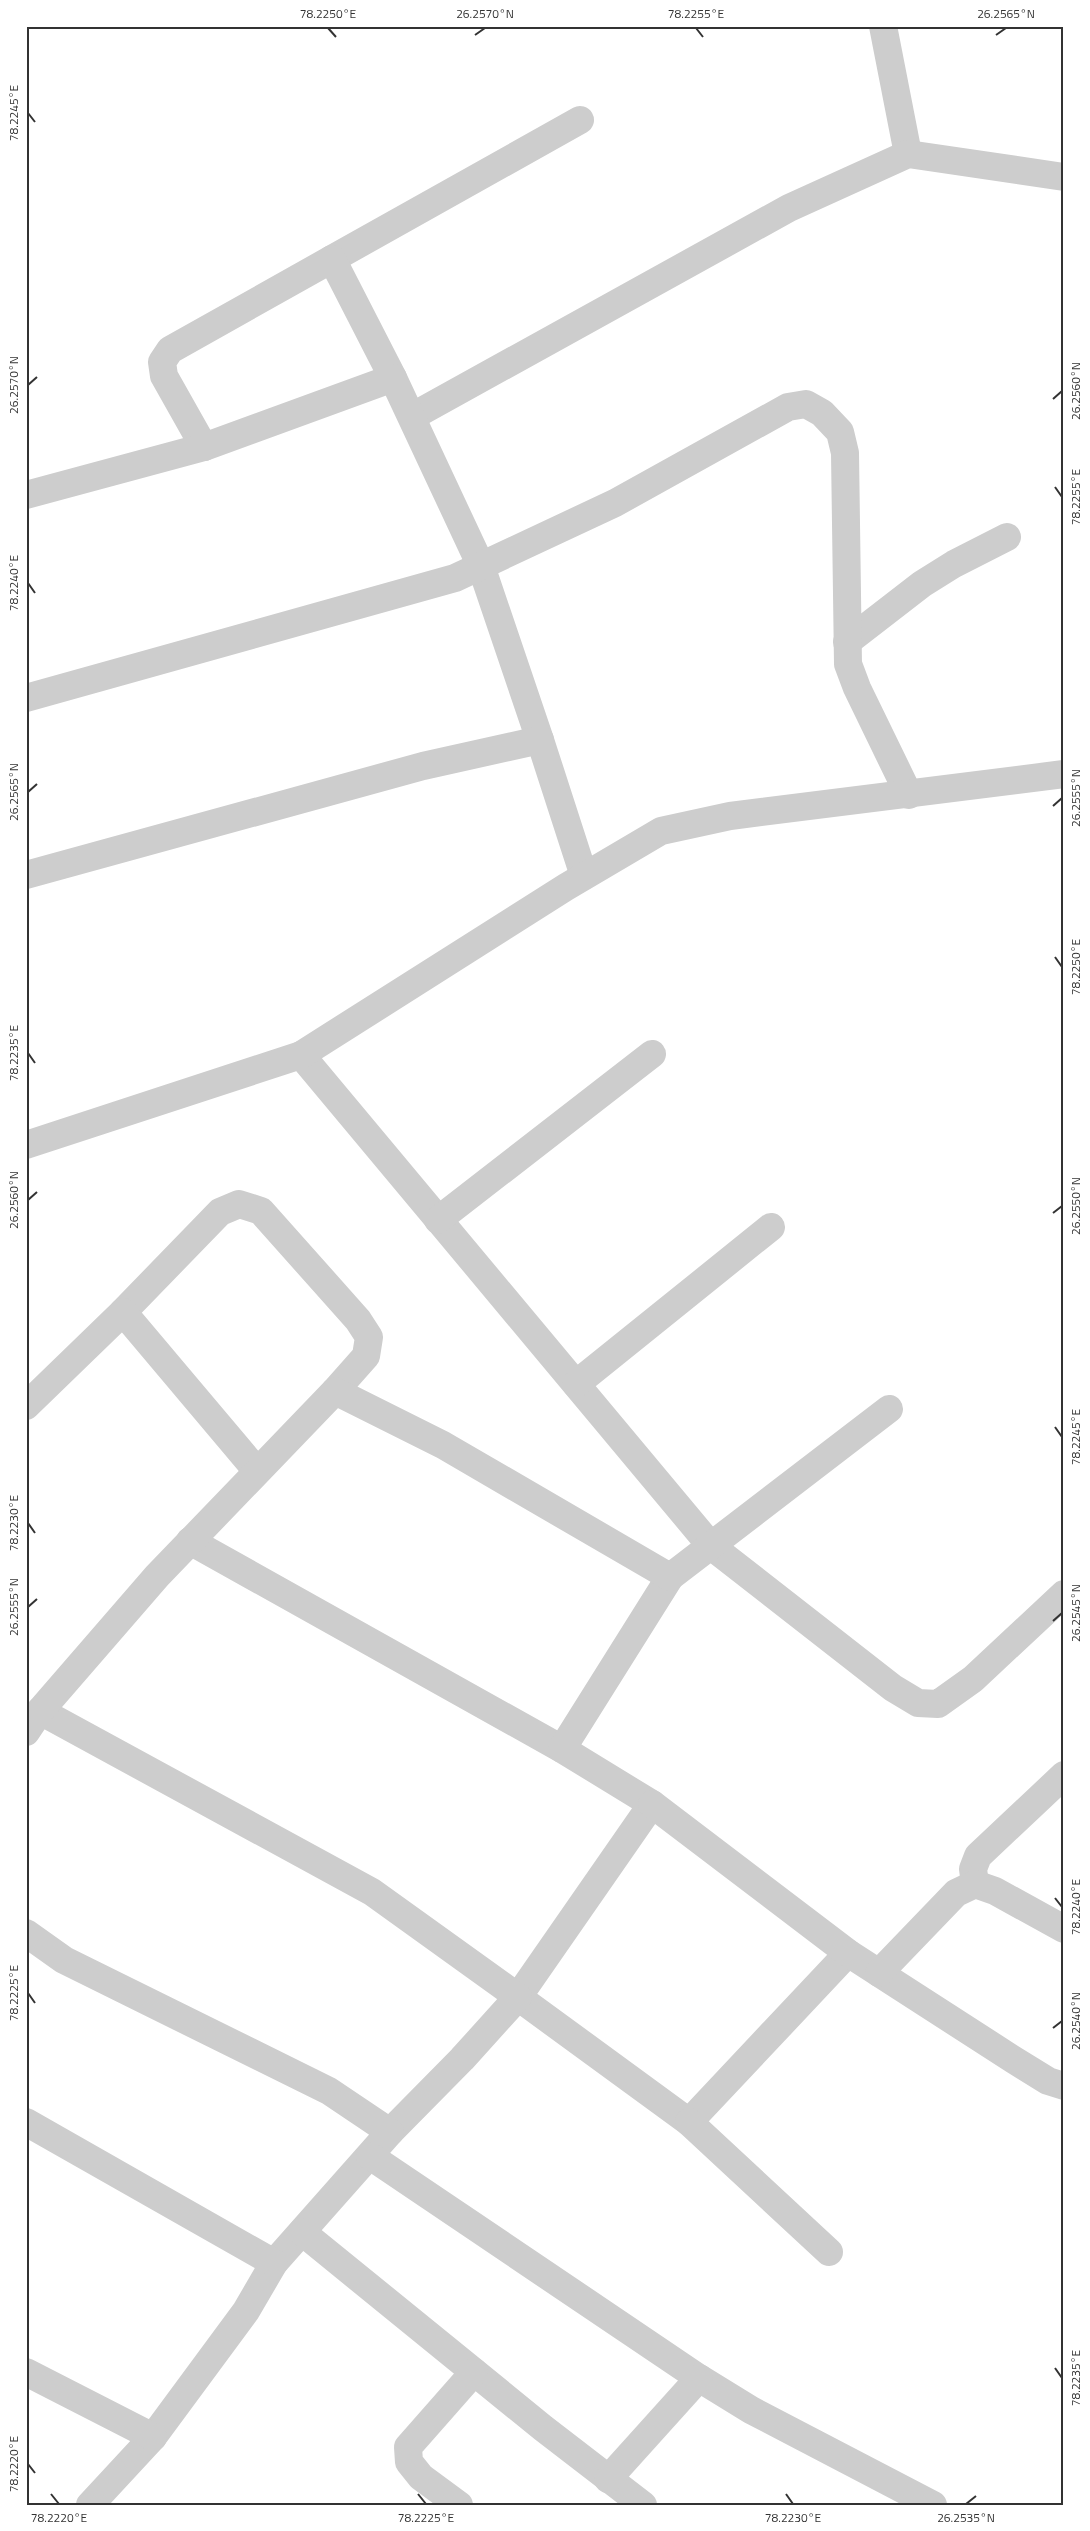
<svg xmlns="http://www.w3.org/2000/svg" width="1090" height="2531" font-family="'Titillium Web',sans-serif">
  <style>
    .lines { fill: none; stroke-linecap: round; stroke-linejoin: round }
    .minor { stroke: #cdcdcd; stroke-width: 28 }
    .ticks { fill: none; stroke: #333; stroke-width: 2 }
    .neatline { fill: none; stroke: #333; stroke-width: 2 }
    .ticks-label { font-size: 12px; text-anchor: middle; fill: #333 }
  </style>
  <rect width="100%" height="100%" fill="#fff"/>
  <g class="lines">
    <g class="minor">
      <polyline points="883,26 908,154"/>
      <polyline points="332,259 580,120"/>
      <polyline points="413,416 789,208 908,154 1064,177"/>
      <polyline points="204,447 164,376 162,362 170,350 332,259 393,378"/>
      <polyline points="26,495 204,447 393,378 481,566 540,740"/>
      <polyline points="847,642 922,584 954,564 1007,537"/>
      <polyline points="26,698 455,578 615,503 788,407 806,404 822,413 840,432 845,453 848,664 857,688 909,795"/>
      <polyline points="26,875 423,766 540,740 584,876"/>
      <polyline points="301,1055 711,1546 893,1688 918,1703 938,1704 973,1679 1064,1594"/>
      <polyline points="26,1145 301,1055 566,887 661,831 730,816 1064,774"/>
      <polyline points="438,1220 652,1054"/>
      <polyline points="123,1312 220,1212 239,1204 261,1211 358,1320 369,1337 366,1356 335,1391"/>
      <polyline points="576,1384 771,1227"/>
      <polyline points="26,1406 123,1312 257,1471"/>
      <polyline points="190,1541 562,1749"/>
      <polyline points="670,1577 562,1749 652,1804 518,1997 689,2122 848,1953"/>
      <polyline points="40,1711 372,1892 518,1997 462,2059 390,2132"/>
      <polyline points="26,1732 40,1711 157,1576 335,1391 443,1445 670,1577 889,1409"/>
      <polyline points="652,1804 848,1953 1014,2060 1048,2081 1064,2086"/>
      <polyline points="975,1884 973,1869 978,1856 1064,1775"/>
      <polyline points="26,1933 64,1960 329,2091 390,2132 274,2263 246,2311 153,2437 90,2505"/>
      <polyline points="879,1973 956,1893 975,1884 995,1891 1064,1929"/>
      <polyline points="26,2122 274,2263"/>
      <polyline points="689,2122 829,2252"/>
      <polyline points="370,2156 699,2378 751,2410 933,2505"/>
      <polyline points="302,2232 543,2428 643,2505"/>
      <polyline points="26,2372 153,2437"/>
      <polyline points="608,2479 699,2378"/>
      <polyline points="459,2505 421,2477 409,2462 408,2447 474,2372"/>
    </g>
  </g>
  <path class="ticks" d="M328 28 336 37M696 28 703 37M475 35 485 28M996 35 1006 28M28 113 35 122M28 385 37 377M1053 399 1062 391M1055 487 1062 497M28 583 35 593M28 792 37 784M1053 806 1062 798M1055 957 1062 967M28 1053 35 1063M28 1200 37 1192M1053 1213 1062 1206M1055 1427 1062 1437M28 1523 35 1533M28 1607 37 1599M1053 1621 1062 1613M1055 1898 1062 1907M28 1993 35 2003M1053 2028 1062 2021M1055 2368 1062 2378M28 2464 35 2473M51 2494 59 2504M418 2494 426 2504M786 2494 793 2504M966 2504 976 2496"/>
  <rect width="1090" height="2531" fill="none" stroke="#ffffff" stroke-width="55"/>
  <rect x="28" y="28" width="1034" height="2476" class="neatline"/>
  <g class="ticks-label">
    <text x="328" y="18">78.2250°E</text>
    <text x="485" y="18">26.2570°N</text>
    <text x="696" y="18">78.2255°E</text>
    <text x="1006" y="18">26.2565°N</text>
    <text transform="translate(14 113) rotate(-90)" y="4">78.2245°E</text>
    <text transform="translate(14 385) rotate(-90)" y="4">26.2570°N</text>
    <text transform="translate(1076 391) rotate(-90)" y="4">26.2560°N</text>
    <text transform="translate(1076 497) rotate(-90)" y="4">78.2255°E</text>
    <text transform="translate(14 583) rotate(-90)" y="4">78.2240°E</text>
    <text transform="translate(14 792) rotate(-90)" y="4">26.2565°N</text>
    <text transform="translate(1076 798) rotate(-90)" y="4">26.2555°N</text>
    <text transform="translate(1076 967) rotate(-90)" y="4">78.2250°E</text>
    <text transform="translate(14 1053) rotate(-90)" y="4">78.2235°E</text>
    <text transform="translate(14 1200) rotate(-90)" y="4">26.2560°N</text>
    <text transform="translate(1076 1206) rotate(-90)" y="4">26.2550°N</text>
    <text transform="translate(1076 1437) rotate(-90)" y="4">78.2245°E</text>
    <text transform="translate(14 1523) rotate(-90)" y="4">78.2230°E</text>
    <text transform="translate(14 1607) rotate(-90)" y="4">26.2555°N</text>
    <text transform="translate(1076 1613) rotate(-90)" y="4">26.2545°N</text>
    <text transform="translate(1076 1907) rotate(-90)" y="4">78.2240°E</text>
    <text transform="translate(14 1993) rotate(-90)" y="4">78.2225°E</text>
    <text transform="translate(1076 2021) rotate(-90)" y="4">26.2540°N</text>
    <text transform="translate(1076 2378) rotate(-90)" y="4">78.2235°E</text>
    <text transform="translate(14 2464) rotate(-90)" y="4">78.2220°E</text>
    <text x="59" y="2522">78.2220°E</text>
    <text x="426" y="2522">78.2225°E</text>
    <text x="793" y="2522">78.2230°E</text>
    <text x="966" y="2522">26.2535°N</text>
  </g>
</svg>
